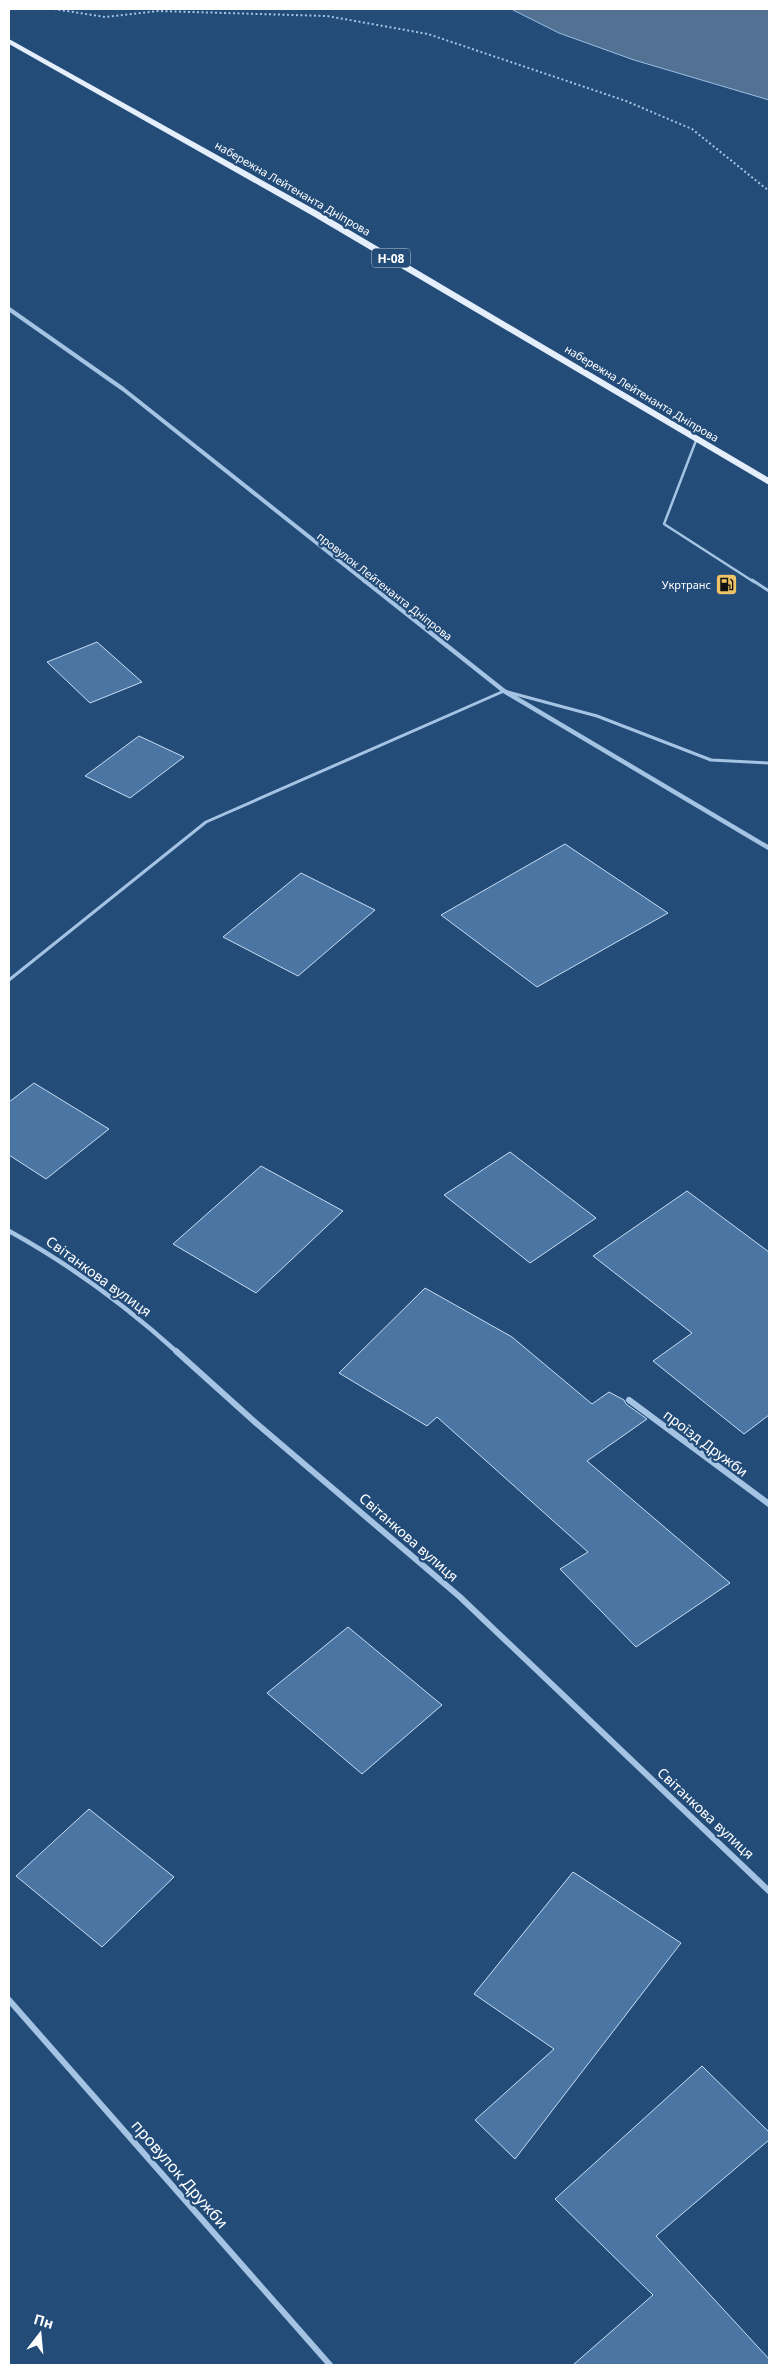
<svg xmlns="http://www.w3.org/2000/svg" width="778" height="2374" font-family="'Noto Sans',sans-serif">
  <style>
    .water { fill: #537192; stroke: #99bfe5 }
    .building { fill: #4b76a3; stroke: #c7ddf4 }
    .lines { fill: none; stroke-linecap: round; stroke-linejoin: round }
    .path { stroke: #a5c4e4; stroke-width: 2; stroke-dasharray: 2 2.5; stroke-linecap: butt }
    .service-far1 { stroke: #a5c4e4; stroke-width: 2.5 }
    .service { stroke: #a5c4e4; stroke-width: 3 }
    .minor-far2 { stroke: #a5c4e4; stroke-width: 4 }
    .minor-far1 { stroke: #a5c4e4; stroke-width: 4.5 }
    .minor { stroke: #a5c4e4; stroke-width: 6 }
    .primary { fill: #e5effc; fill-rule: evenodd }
    .labels { text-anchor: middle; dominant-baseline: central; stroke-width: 4.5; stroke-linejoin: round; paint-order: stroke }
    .far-street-label { font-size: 11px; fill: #fff; stroke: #234c79 }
    .far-poi-label { font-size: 11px; fill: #fff; stroke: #234c79; text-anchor: end }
    .shield { fill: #234c79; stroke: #bdc9d7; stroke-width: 1 }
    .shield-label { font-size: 12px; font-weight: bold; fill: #fff }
    .street-label { font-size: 14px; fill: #fff; stroke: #234c79 }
    .near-street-label { font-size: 16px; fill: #fff; stroke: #234c79 }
  </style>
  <rect width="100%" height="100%" fill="#234c79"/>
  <polygon class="water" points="511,9 769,9 769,100 634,60 559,33"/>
  <g class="building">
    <polygon points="97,642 142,682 90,703 47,662"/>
    <polygon points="139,736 184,757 130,798 85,776"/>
    <polygon points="565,844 668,913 537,987 441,915"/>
    <polygon points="301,873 375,910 298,976 223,937"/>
    <polygon points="34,1083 109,1129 46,1179 9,1155 9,1102"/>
    <polygon points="510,1152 596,1218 530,1263 444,1195"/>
    <polygon points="261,1166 343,1211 256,1293 173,1244"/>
    <polygon points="687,1191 769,1252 769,1415 744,1434 653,1361 692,1333 593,1256"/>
    <polygon points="425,1288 512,1337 592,1404 609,1392 624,1400 626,1404 647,1419 587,1461 730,1583 636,1647 560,1569 588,1552 437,1417 427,1426 339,1373"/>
    <polygon points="348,1627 442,1705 362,1774 267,1693"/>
    <polygon points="89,1809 174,1877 102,1947 16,1876"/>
    <polygon points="573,1872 681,1943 515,2159 475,2120 554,2049 474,1994"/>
    <polygon points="702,2066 769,2132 769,2140 656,2236 769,2359 769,2365 573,2365 653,2295 555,2199"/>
  </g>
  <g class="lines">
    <polyline class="path" points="54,9 105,17 158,11 327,16 428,34 626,101 692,129 769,191"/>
    <polyline class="service-far1" points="697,438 664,524 754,582"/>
    <g class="service">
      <polyline points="752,580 769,591"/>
      <polyline points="9,980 206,822 504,691 597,716 711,760 769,763"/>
    </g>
    <polyline class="minor-far2" points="9,309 123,389 366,582"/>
    <g class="minor-far1">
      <polyline points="364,580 504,691 769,848"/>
      <path d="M9 1231C69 1264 126 1306 177 1352"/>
    </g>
    <g class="minor">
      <polyline points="176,1351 256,1423 460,1597 769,1891"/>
      <polyline points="629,1400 769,1504"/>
      <polyline points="9,2000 330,2365"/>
    </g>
    <polygon class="primary" points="9,39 319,212 769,478 769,485 313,216 9,44"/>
  </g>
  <defs>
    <symbol id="fuel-square" viewBox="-11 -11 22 22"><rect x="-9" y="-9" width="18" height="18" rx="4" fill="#efc368" stroke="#234c79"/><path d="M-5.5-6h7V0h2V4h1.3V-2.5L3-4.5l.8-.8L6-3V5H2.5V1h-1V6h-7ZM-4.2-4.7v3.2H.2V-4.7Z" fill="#111"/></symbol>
  </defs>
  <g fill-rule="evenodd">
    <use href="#fuel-square" x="714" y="572" width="25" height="25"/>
  </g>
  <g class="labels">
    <g class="far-street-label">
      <text transform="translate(293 188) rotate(30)">набережна Лейтенанта Дніпрова</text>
      <text transform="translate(642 393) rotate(31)">набережна Лейтенанта Дніпрова</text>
      <text transform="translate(385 586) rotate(38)">провулок Лейтенанта Дніпрова</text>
    </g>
    <g class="far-poi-label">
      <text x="711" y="584">Укртранс</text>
    </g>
    <rect class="shield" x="372" y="248.5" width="38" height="19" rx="4"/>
    <g class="shield-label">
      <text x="391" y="258">Н-08</text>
    </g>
    <g class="street-label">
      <text transform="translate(99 1276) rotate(36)">Світанкова вулиця</text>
      <text transform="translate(706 1443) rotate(37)">проїзд Дружби</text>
      <text transform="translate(409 1537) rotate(41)">Світанкова вулиця</text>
      <text transform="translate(706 1813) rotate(43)">Світанкова вулиця</text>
    </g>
    <g class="near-street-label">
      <text transform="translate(180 2174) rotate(49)">провулок Дружби</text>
    </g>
  </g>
  <rect width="778" height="2374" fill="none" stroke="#ffffff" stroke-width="20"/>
  <g transform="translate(40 2334) rotate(16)" stroke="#234c79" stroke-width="4" paint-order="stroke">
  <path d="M0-4L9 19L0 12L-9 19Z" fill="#ffffff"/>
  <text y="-8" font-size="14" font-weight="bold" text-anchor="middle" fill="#ffffff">Пн</text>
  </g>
</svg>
